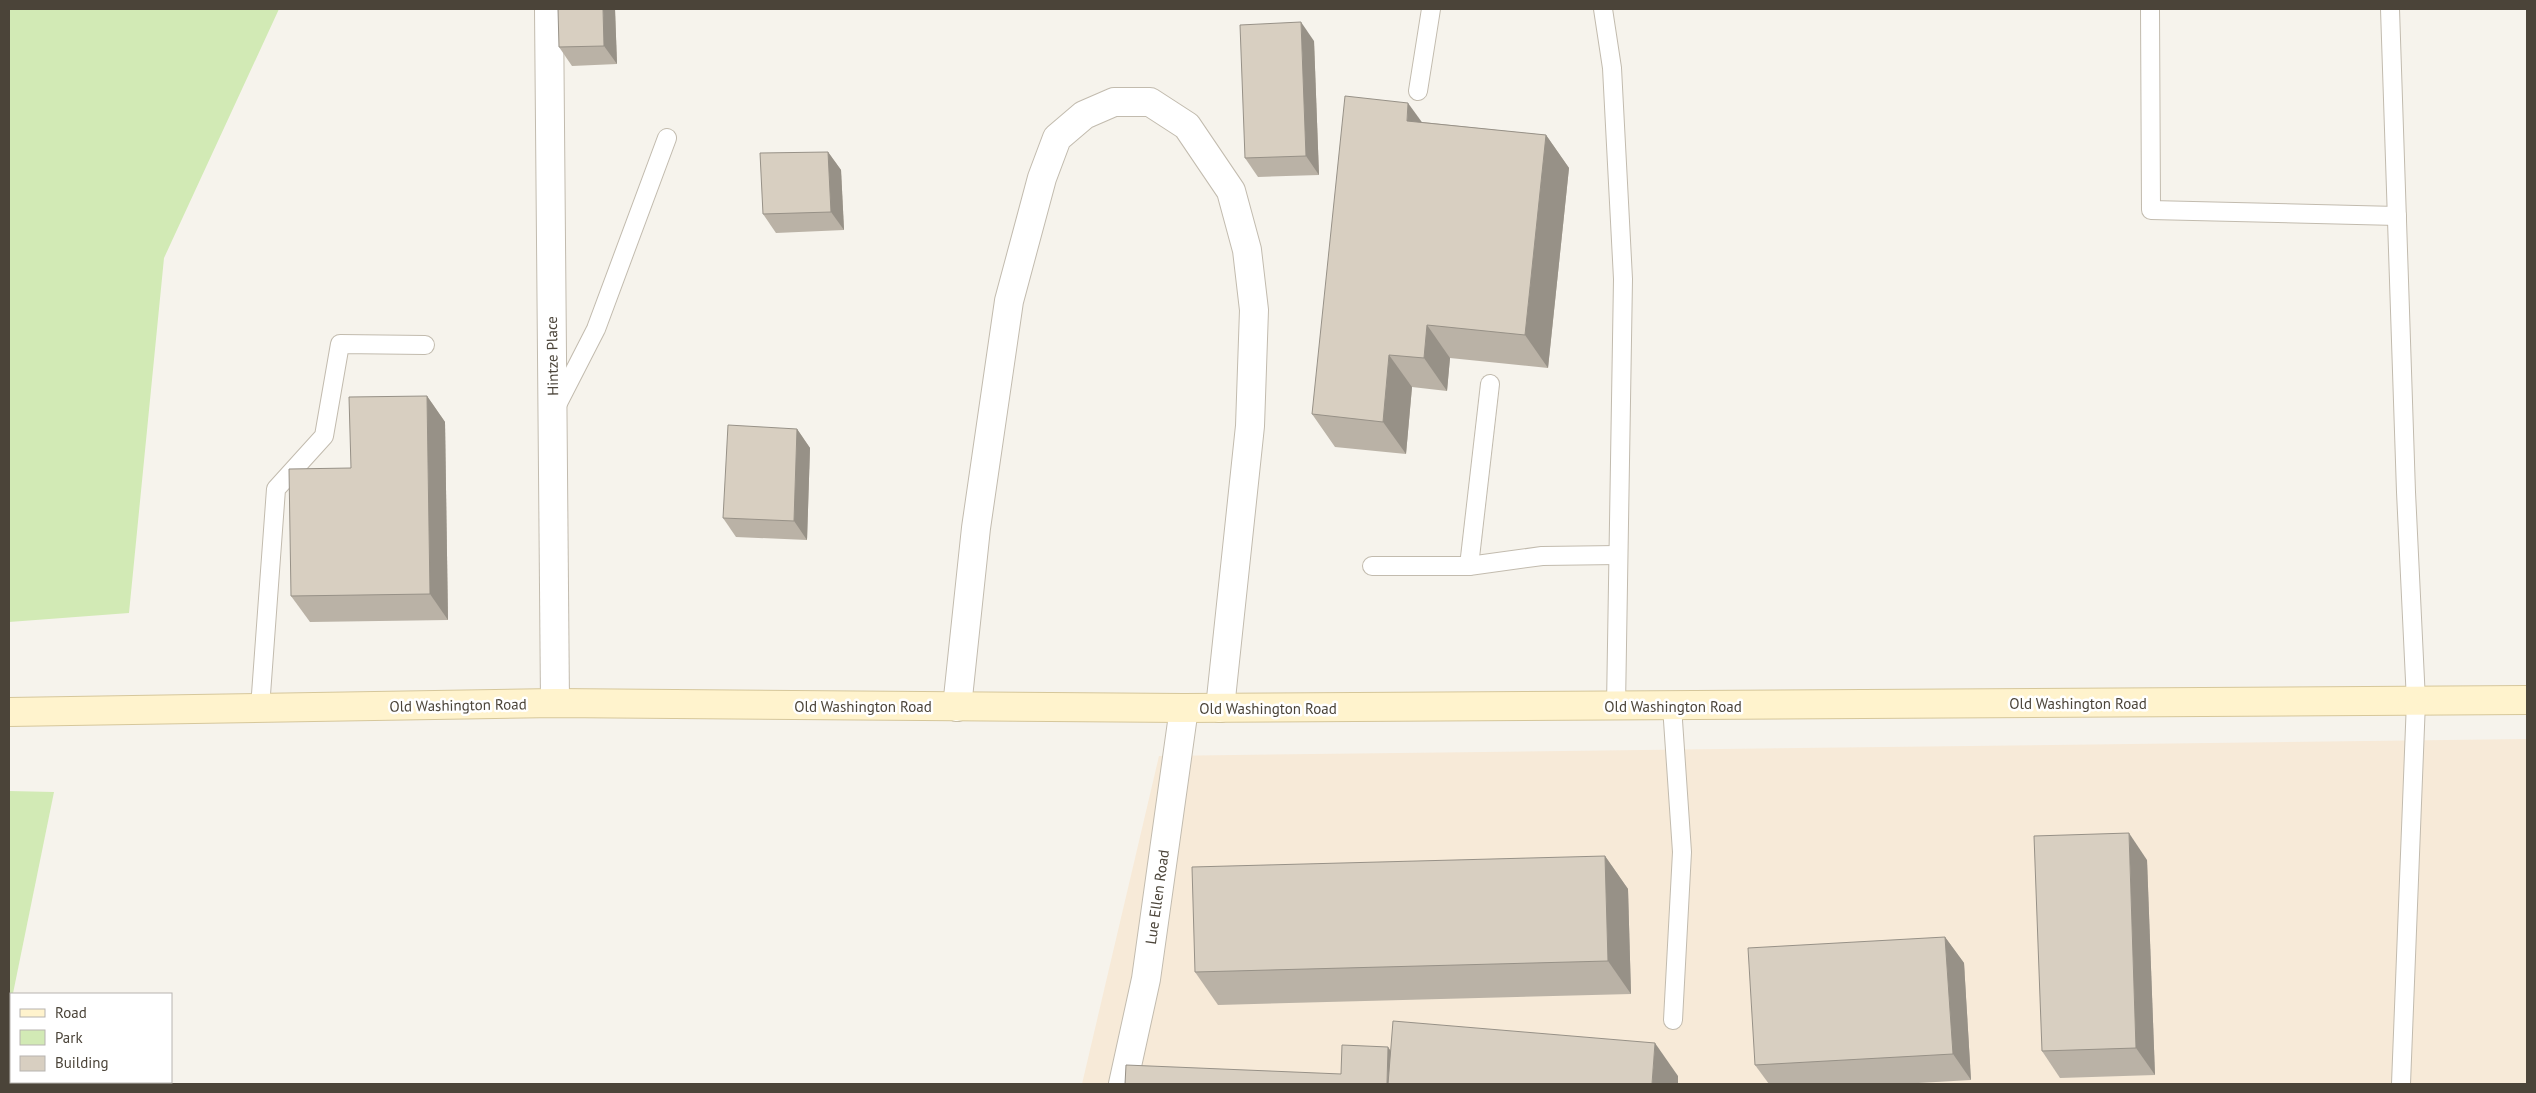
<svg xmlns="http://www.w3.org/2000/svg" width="2536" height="1093" font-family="'PT Sans',sans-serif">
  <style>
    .commercial { fill: #f7ead8 }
    .green { fill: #d2eab5 }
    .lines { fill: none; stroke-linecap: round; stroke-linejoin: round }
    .lane-casing { stroke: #c2bbae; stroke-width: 20 }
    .street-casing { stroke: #c2bbae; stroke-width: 30 }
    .secondary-casing { stroke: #d6c79b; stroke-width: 30 }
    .lane { stroke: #fff; stroke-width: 18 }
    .street { stroke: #fff; stroke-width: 28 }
    .secondary { stroke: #fff3cd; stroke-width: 28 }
    .wall { fill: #bab2a6 }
    .shaded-wall { fill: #979187 }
    .building { fill: #d8cfc1; stroke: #979187 }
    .labels { text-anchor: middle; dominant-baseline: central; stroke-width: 5; stroke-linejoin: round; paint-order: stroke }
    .street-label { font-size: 15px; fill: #4b4439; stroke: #fff }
  </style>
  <rect width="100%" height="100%" fill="#f6f3ec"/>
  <polygon class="commercial" points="2527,739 2527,1084 1082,1084 1159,756"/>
  <g class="green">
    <polygon points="9,9 279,9 164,258 129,613 9,622"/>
    <polygon points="9,791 54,792 9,1013"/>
  </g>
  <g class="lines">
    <defs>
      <g id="lane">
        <polyline points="1603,9 1612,68 1623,279 1616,706"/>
        <polyline points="2150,9 2151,210 2397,216"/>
        <polyline points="2390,9 2406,492 2416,701 2401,1084"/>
        <polyline points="1418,91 1431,9"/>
        <polyline points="555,409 596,329 667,138"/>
        <polyline points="1372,566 1469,566 1542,556 1618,555"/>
        <polyline points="1469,566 1490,384"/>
        <polyline points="1672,706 1682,852 1673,1020"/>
        <polyline points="260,708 276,489 324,436 340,344 425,345"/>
      </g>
      <g id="street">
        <polyline points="549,9 555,703"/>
        <polyline points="957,707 976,528 1009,301 1042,178 1057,138 1084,115 1114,102 1150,102 1187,126 1231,191 1247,250 1254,310 1250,426 1220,708"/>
        <polyline points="1123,1084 1146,979 1184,708"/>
      </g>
      <polyline id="secondary" points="9,712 555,703 1184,708 2527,700"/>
    </defs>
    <use href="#lane" class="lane-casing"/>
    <use href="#street" class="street-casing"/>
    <use href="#secondary" class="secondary-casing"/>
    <use href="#lane" class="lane"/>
    <use href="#street" class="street"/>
    <use href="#secondary" class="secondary"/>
  </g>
  <g class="wall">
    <polygon points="615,9 617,64 572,66 559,47"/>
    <polygon points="1314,41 1319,175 1258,177 1245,158"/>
    <polygon points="1422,122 1546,135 1569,168 1548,368 1450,358 1447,391 1412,387 1406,454 1335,447 1312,414"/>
    <polygon points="828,152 841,170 844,230 776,233 763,214"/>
    <polygon points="427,396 445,422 448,620 310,622 291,596 351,468"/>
    <polygon points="797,429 810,448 807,540 736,537 723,518"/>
    <polygon points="1605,856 1628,889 1631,994 1218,1005 1195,972"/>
    <polygon points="2147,860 2155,1075 2060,1078 2042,1051"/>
    <polygon points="1945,937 1964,963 1971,1080 1901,1084 1769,1084 1755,1065"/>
  </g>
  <g class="shaded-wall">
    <polygon points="603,9 615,9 617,64 604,46"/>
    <polygon points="1301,22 1314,41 1319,175 1306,156"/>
    <polygon points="1408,103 1432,136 1407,121"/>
    <polygon points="1546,135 1569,168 1548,368 1525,335"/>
    <polygon points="828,152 841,170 844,230 831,212"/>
    <polygon points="1427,325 1450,358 1447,391 1424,358"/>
    <polygon points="1389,355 1412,387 1406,454 1383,422"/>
    <polygon points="427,396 445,422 448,620 430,594"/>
    <polygon points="797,429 810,448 807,540 794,521"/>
    <polygon points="2129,833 2147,860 2155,1075 2136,1048"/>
    <polygon points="1605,856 1628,889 1631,994 1608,961"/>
    <polygon points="1945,937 1964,963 1971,1080 1953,1054"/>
    <polygon points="1655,1043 1678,1076 1678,1084 1652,1084"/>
    <polygon points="1388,1047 1407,1073 1406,1084 1387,1084"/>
  </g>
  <g class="building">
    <polygon points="558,9 603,9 604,46 559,47"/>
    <polygon points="1301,22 1306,156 1245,158 1240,25"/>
    <polygon points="1345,96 1408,103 1407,121 1546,135 1525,335 1427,325 1424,358 1389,355 1383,422 1312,414"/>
    <polygon points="828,152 831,212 763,214 760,153"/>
    <polygon points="427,396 430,594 291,596 289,469 351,468 349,397"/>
    <polygon points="728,425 797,429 794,521 723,518"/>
    <polygon points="2129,833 2136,1048 2042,1051 2034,836"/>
    <polygon points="1605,856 1608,961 1195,972 1192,867"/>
    <polygon points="1945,937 1953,1054 1755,1065 1748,948"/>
    <polygon points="1393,1021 1655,1043 1652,1084 1388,1084"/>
    <polygon points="1342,1045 1388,1047 1387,1084 1125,1084 1126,1065 1341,1074"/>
  </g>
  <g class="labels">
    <g class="street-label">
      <text transform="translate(552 356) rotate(-91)">Hintze Place</text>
      <text x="2078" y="703">Old Washington Road</text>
      <text transform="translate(458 705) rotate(-1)">Old Washington Road</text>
      <text x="863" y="706">Old Washington Road</text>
      <text x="1673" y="706">Old Washington Road</text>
      <text x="1268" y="708">Old Washington Road</text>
      <text transform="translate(1157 897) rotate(-82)">Lue Ellen Road</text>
    </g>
  </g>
  <rect width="2536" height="1093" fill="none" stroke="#4b4439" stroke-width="20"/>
  <rect x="10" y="993" width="162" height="90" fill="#ffffff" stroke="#b7b4b0"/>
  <rect x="20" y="1009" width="25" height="8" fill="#fff3cd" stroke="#b7b4b0"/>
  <text x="55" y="1018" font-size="15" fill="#4b4439">Road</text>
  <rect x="20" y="1030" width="25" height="15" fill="#d2eab5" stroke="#b7b4b0"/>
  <text x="55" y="1043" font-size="15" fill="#4b4439">Park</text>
  <rect x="20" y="1056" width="25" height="15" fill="#d8cfc1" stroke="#b7b4b0"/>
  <text x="55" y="1068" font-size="15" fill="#4b4439">Building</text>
</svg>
